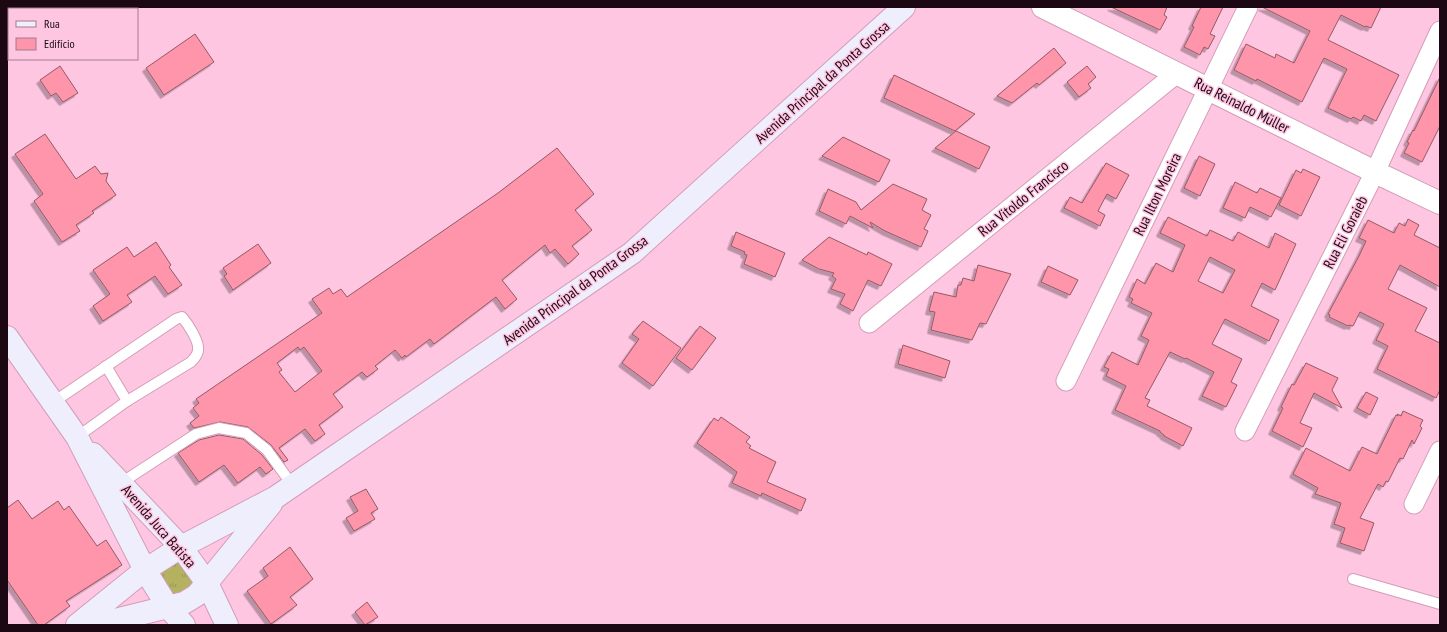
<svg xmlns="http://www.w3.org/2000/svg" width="1447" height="632" font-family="'PT Sans Narrow',sans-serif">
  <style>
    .grass { fill: url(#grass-tufts) }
    .building { fill: #fe95aa; stroke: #925b65; fill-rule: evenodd; filter: url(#shadow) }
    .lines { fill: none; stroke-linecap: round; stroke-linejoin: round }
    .service-casing { stroke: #d39db8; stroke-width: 12 }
    .minor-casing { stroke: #d39db8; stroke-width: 21 }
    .tertiary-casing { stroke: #d39db8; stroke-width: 24 }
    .secondary-casing { stroke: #d39db8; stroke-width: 24 }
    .service { stroke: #fff; stroke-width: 10 }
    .minor { stroke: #fff; stroke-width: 19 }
    .tertiary { stroke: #fff; stroke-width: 22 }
    .secondary { stroke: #efeefd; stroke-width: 22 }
    .labels { text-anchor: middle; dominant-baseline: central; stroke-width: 3; stroke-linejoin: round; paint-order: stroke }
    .street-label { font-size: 15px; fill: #1b0812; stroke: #ffc6e2 }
  </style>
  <defs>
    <pattern id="grass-tufts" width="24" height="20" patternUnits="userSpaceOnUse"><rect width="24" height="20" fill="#b4b261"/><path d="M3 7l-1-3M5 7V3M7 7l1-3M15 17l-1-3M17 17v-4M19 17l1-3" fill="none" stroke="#9a9853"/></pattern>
    <filter id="shadow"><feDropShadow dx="-3.5" dy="3.5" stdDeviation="0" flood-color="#0004"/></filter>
  </defs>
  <rect width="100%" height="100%" fill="#ffc6e2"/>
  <polygon class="grass" points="177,560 194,582 192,588 171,596 159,573"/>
  <g class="building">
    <polygon points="1111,7 1167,7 1164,15 1167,17 1160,30"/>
    <polygon points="1201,7 1223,7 1210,34 1215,36 1208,49 1204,47 1200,55 1184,47 1194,27 1192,26"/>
    <polygon points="1262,7 1381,7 1371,28 1366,26 1365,27 1341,15 1328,40 1399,75 1376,121 1364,115 1361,121 1353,117 1351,119 1328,108 1347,69 1324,58 1302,102 1257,79 1256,81 1234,70 1246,44 1275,58 1276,54 1294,63 1310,31"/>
    <polygon points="195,34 214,62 164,95 146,68"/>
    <polygon points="1054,48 1066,63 1039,85 1037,83 1012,103 997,96"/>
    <polygon points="60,66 78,93 63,102 56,93 51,96 40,80"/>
    <polygon points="1087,66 1096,77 1088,84 1091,88 1079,97 1067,82"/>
    <polygon points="894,75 940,97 975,114 955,131 884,98"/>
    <polygon points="1440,77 1440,126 1422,162 1404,153 1409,143 1407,142 1413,130 1414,131"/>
    <polygon points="956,131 990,147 979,169 935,148"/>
    <polygon points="45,134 76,179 95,166 101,174 108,173 106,181 116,195 92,211 94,213 76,225 80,231 62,242 34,201 43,194 15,154"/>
    <polygon points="843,137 890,160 879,182 822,156"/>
    <path d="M557 148 594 194 575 210 592 230 572 246 579 254 568 264 555 249 550 253 545 245 502 280 517 299 505 309 496 297 434 344 430 339 406 357 405 355 402 358 395 350 375 366 378 369 367 377 362 372 333 394 343 407 319 425 325 434 315 441 305 429 279 448 288 460 284 462 271 445 248 427 220 422 194 428 190 423 199 416 193 408 199 403 196 399 322 313 312 299 329 288 333 294 341 289 347 297 498 193ZM298 347 300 350 304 347 322 371 295 392 279 372 282 370 277 363Z"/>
    <polygon points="1199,156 1215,164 1200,196 1184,188"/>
    <polygon points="1106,163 1129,175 1116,199 1107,194 1098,211 1105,215 1100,226 1064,208 1070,197 1082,203"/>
    <polygon points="1303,169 1320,177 1301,216 1279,205 1296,170 1301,173"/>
    <polygon points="1235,182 1257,193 1260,188 1281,198 1271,217 1250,207 1245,218 1223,208"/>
    <polygon points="893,184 927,199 922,210 931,215 924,229 928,231 921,247 885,231 870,222 873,228 850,216 846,224 819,211 828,189 856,202 861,210"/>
    <path d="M1168 217 1207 236 1210 230 1233 241 1238 232 1269 248 1275 233 1296 244 1275 290 1262 283 1251 306 1279 320 1269 341 1225 319 1212 344 1242 359 1231 382 1237 385 1226 407 1202 396 1214 372 1186 358 1185 359 1170 352 1145 398 1150 400 1147 406 1192 428 1183 446 1164 436V435L1160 432V431L1115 410 1126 386 1106 376 1109 369 1104 367 1112 352 1138 365 1149 340 1141 336 1152 313 1131 303 1133 299 1129 297 1137 279 1145 284 1156 263 1173 272 1185 245 1160 233ZM1210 257 1235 270 1223 293 1198 281Z"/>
    <polygon points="1408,219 1419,225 1414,235 1440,248 1440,287 1400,265 1388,289 1427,308 1415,331 1440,343 1440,390 1436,398 1377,369 1388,346 1376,340 1384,324 1360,312 1353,326 1349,325 1348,326 1329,317 1330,315 1328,314 1359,256 1366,241 1359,238 1368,220 1394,233 1399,223 1405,226"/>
    <polygon points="736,232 785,253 775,277 744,264 747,255 744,254 745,252 731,246"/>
    <polygon points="829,237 867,255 868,252 892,264 881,286 868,280 853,311 840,304 845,294 831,289 836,279 832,276 834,273 819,269 802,260"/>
    <polygon points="156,242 171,265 169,267 182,285 168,294 155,276 127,295 132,302 103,321 93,306 110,294 93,270 127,247 134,257"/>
    <polygon points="258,244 271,263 233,290 224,276 227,274 223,268"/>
    <polygon points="978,265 1011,274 986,324 980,323 972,340 931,330 935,312 929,311 934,292 956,297 958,285 961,285 963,278 974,281"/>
    <polygon points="1048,266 1078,280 1070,295 1041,282"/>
    <polygon points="643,321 681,348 653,386 622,363 639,339 632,334"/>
    <polygon points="700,326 716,338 692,370 676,358"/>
    <polygon points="903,345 950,361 945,378 898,364"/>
    <polygon points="1306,363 1338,378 1332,390 1342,408 1314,393 1300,423 1312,428 1303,447 1272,431 1283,408 1281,407 1292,384 1294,385"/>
    <polygon points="1366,392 1378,398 1370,415 1357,408"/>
    <polygon points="1403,411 1423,420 1420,426 1422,428 1414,444 1412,440 1403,459 1400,458 1388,482 1386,481 1383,487 1378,484 1360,518 1374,523 1364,551 1340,543 1345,528 1334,524 1341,503 1315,494 1318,488 1293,474 1306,448 1350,471 1362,447 1377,454 1396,415 1398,416 1397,414 1401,416"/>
    <polygon points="721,417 750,437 746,442 751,446 749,448 776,462 767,482 806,499 801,511 762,493 761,496 732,483 737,472 697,443 714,418 718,421"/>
    <polygon points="219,435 243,439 262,455 273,469 266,474 260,467 238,483 224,465 199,482 178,453 199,440"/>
    <polygon points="366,489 378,509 371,513 375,519 354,531 346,518 358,511 350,497"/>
    <polygon points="18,500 32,519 58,501 64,510 69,506 97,546 106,540 122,565 66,601 70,606 44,625 38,625 7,580 7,508"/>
    <polygon points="290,547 313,579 290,597 297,605 271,624 247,591 268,576 263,568"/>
    <polygon points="367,602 378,617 365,625 355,612"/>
  </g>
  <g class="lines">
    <defs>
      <g id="service">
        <polyline points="106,366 127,401"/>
        <path d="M52 403 176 319 182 317C188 324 200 342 198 351 197 355 194 359 191 362L127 401 77 437"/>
        <polyline points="121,483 196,434 219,428 246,433 267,450 293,486"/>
        <polyline points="1353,579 1440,604"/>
      </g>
      <g id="minor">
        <polyline points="869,323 1177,73"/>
        <polyline points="1066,381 1248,7"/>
        <polyline points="1245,431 1375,172 1440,31"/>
        <polyline points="1414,504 1440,451"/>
      </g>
      <polyline id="tertiary" points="1043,7 1375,172 1440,203"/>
      <g id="secondary">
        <polyline points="7,337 77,437 145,570 168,607 184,625"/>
        <polyline points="93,454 181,547 207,583 227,625"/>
        <polyline points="77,625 145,570 181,547 276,497 632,253 904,7"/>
        <polyline points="95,625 184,603 197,595 271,504"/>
      </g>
    </defs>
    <use href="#service" class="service-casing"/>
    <use href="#minor" class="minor-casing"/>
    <use href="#tertiary" class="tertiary-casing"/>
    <use href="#secondary" class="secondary-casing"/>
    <use href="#service" class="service"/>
    <use href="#minor" class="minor"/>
    <use href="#tertiary" class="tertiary"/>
    <use href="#secondary" class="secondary"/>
  </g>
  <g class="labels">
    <g class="street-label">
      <text transform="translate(822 82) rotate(-42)">Avenida Principal da Ponta Grossa</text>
      <text transform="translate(1242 105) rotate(27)">Rua Reinaldo Müller</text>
      <text transform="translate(1157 194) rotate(-64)">Rua Ilton Moreira</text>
      <text transform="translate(1023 198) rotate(-39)">Rua Vitoldo Francisco</text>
      <text transform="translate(1345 232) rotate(-63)">Rua Eli Goraieb</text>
      <text transform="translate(575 290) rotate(-36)">Avenida Principal da Ponta Grossa</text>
      <text transform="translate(159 526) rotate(49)">Avenida Juca Batista</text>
    </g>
  </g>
  <rect width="1447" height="632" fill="none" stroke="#1b0812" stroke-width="16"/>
  <rect x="8" y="8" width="130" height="52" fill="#ffc6e2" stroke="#a47a8f"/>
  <rect x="16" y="21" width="20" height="6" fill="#efeefd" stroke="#a47a8f"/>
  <text x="44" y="28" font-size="12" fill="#1b0812">Rua</text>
  <rect x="16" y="38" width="20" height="12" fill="#fe95aa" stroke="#a47a8f"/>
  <text x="44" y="48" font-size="12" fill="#1b0812">Edifício</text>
</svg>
